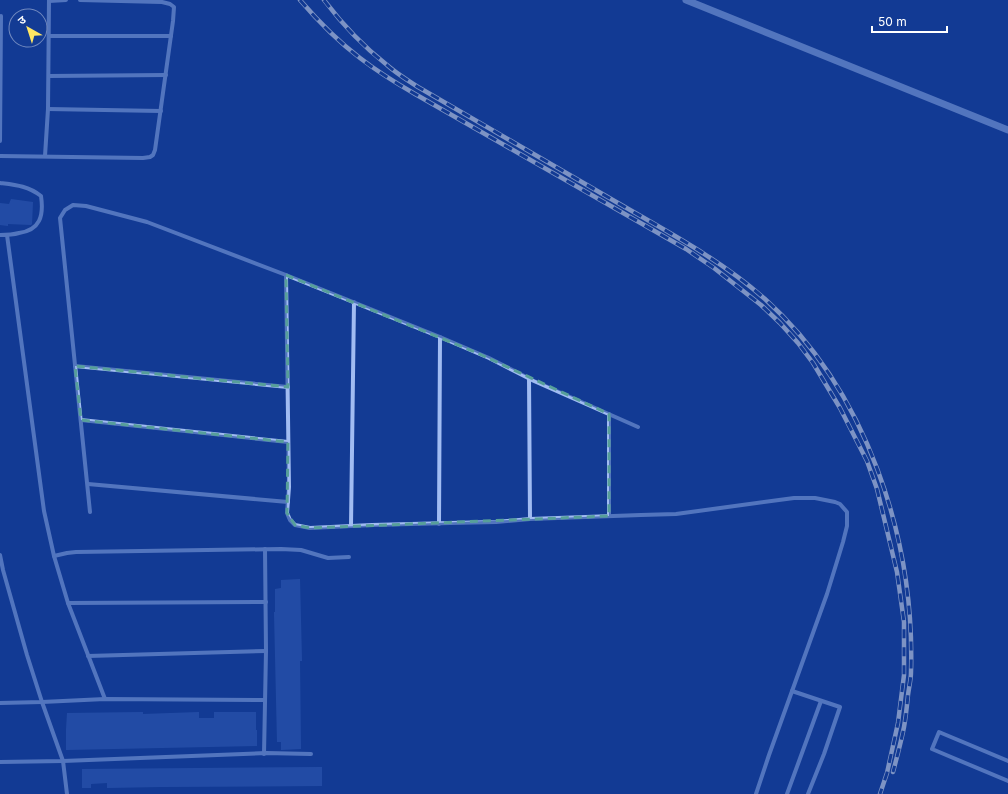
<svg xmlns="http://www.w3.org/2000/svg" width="1008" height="794" font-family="Inter,'Noto Sans Devanagari',sans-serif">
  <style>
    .building { fill: #3761bb }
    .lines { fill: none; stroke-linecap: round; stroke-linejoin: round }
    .minor { stroke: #a1bcf2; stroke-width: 4 }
    .tertiary { stroke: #a1bcf2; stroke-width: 7 }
    .rail-casing { stroke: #fff; stroke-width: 4.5 }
    .rail { stroke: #133b94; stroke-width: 3; stroke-dasharray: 9; stroke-linecap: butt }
    .marked { fill: none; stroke: #579f9a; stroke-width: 3; stroke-dasharray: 8 5; stroke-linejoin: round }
  </style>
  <rect width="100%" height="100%" fill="#133b94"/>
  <g class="building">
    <polygon points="11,199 33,202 32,224 31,225 8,224 8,226 0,225 0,203 9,204"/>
    <polygon points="300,579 302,661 300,661 301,749 281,750 281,742 277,742 274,612 275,612 275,589 281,588 281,580"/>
    <polygon points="143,712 143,714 199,712 199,718 214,718 214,712 256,712 256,730 257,730 257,746 66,750 66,730 67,713"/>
    <polygon points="322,767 322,786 160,787 107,788 107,783 91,784 91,788 82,788 82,769"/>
  </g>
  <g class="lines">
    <g class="minor">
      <polyline points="49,1 66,0"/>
      <polyline points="49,36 171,36"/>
      <polyline points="49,76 166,75"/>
      <polyline points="48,109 161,111"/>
      <polyline points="0,141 1,16"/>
      <polyline points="0,156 143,158 150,157 153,155 155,150 173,21 174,7 170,4 162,2 80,0"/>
      <polyline points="45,156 48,109 49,0"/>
      <path d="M0 183C16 185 28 186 41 196 44 216 40 230 19 233 12 235 7 235 0 235"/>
      <polyline points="7,235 44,511 54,556 68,603 105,699"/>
      <polyline points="286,275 289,487 287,513 290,520 295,525 310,528 372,525 450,523 496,522 530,519 641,515 676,514 794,498 815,498 835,502 840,504 847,512 847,526 843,542 827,594 769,755 756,794"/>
      <polyline points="75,366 288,387"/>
      <polyline points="529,378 530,519"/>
      <polyline points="609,414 609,516"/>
      <polyline points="81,420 288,442"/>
      <polyline points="88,484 288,502"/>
      <polyline points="90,512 60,218 65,210 73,205 86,206 147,222 286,275 440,337 489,358 534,381 638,427"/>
      <polyline points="439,524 440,337"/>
      <polyline points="351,526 354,302"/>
      <polyline points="0,555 3,570 27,655 42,702 63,761 67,794"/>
      <polyline points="54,556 67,553 76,552 281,549 301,550 328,558 349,557"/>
      <polyline points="68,603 266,602"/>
      <polyline points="88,656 266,651"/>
      <polyline points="792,691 840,707 824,754 808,794"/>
      <polyline points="0,703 42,702 105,699 265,700"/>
      <polyline points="264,754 266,651 265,549"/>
      <polyline points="1008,761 939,732 932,749 1008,781"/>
      <polyline points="0,762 63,761 266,753 311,754"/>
      <polyline points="787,794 821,701"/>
    </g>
    <polyline class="tertiary" points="686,0 1008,130"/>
    <defs>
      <g id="rail">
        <path d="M300 0C318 21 339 42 360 58 378 72 396 83 415 94L686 249 714 268 761 305 780 323 798 343 813 363 840 408 867 461 877 489 897 572 904 622V675L898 723 887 773 880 794"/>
        <path d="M324 0C342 24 364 47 387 65 396 73 407 80 418 87 484 125 551 164 618 203 668 232 721 260 765 299 866 390 915 538 911 672 911 679 909 687 908 695 907 705 906 716 904 727 901 742 897 757 893 772"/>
      </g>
    </defs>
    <use href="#rail" class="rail-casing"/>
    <use href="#rail" class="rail"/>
  </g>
  <path d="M0 0H1008V794H0ZM286 275 475 352 609 414V516L310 528 295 525 287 513 288 442 81 420 75 366 288 387Z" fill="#133b94" fill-opacity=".55" fill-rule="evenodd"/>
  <path class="marked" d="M286 275 475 352 609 414V516L310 528 295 525 287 513 288 442 81 420 75 366 288 387Z"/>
  <g transform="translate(28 28) rotate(321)"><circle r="19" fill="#133b94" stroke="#7189bf"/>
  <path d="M0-3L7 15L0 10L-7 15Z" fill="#ffe663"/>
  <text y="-6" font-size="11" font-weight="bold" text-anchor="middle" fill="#ffffff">उ</text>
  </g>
  <path d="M872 26v6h75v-6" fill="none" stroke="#ffffff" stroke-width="2"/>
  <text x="878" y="26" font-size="12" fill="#ffffff" stroke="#133b94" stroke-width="3" paint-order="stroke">50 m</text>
</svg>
